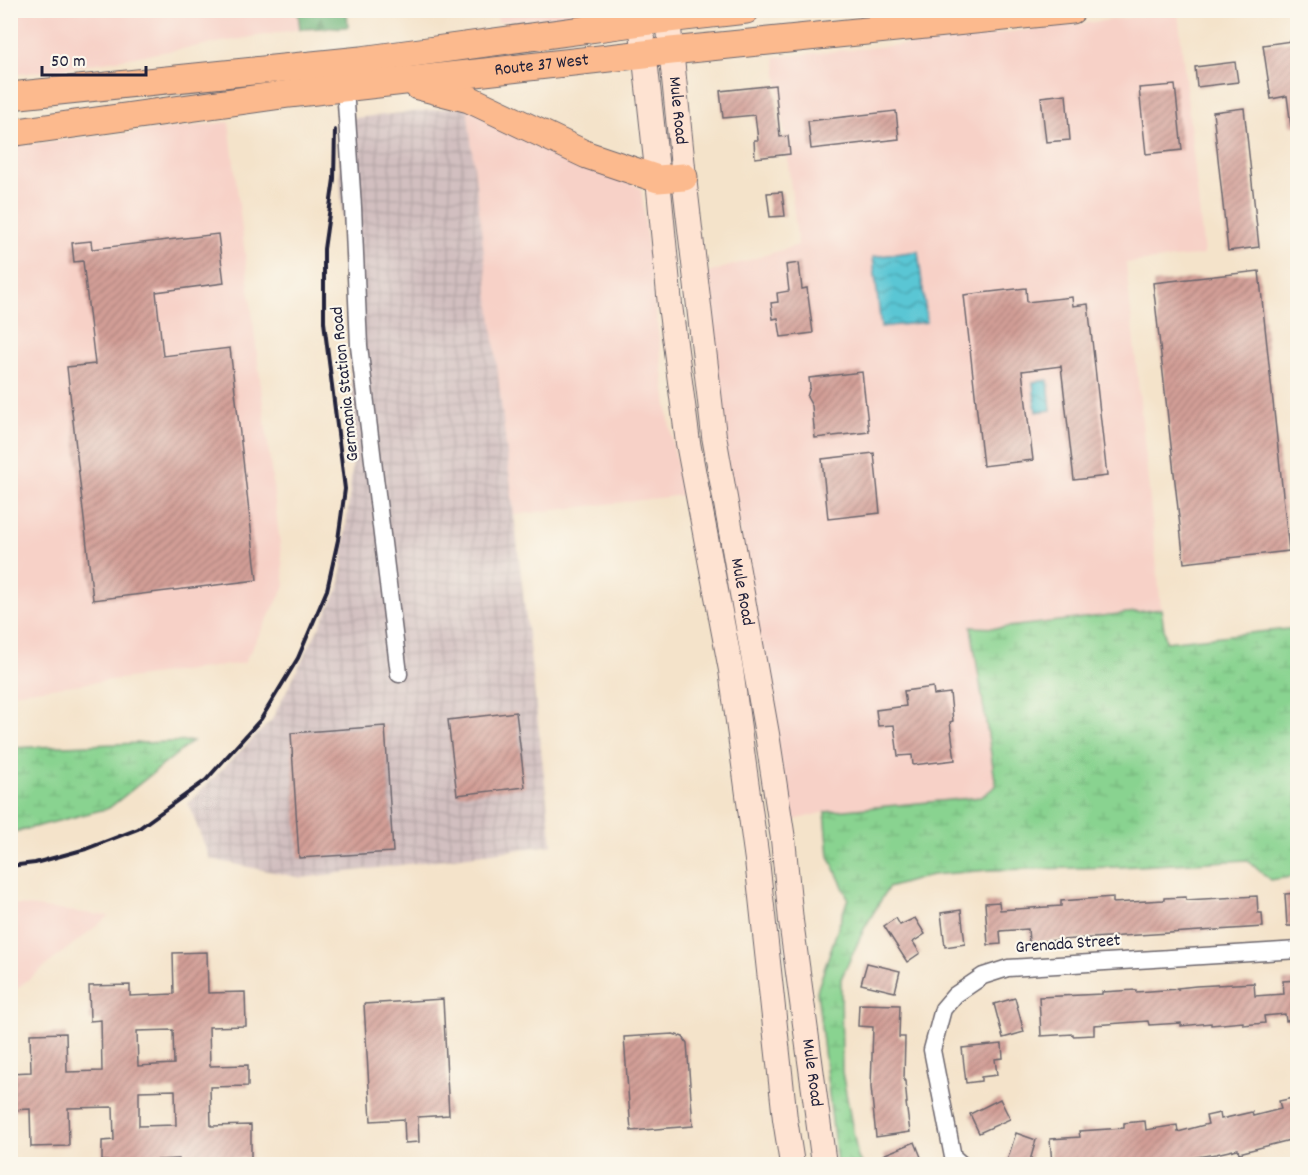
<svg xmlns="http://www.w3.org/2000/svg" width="1308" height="1175" font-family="Dekko,sans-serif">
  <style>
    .built { fill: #f7d1c7 }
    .industrial { fill: url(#industrial-grid) }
    .forest { fill: url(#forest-firs); stroke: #486c5a; stroke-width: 1.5 }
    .wetland { fill: url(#wetland-marsh); stroke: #567a66; stroke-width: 1.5 }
    .water { fill: url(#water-waves); stroke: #3e7488; stroke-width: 1.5 }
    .building { fill: url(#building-hatch); fill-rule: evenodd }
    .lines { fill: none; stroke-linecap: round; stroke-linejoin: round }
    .minor-casing { stroke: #6c666d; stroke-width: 19 }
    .secondary-casing { stroke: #6c666d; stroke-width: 26 }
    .trunk-casing { stroke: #6c666d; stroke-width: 29 }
    .minor { stroke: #fff; stroke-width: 16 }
    .secondary { stroke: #fee3d2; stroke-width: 24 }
    .trunk { stroke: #fcba8e; stroke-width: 27 }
    .rail { stroke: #22223b; stroke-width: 4 }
    .labels { text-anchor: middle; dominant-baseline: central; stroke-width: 4.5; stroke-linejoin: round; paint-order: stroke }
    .street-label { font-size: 18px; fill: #22223b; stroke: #fbf7ec }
  </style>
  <defs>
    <pattern id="industrial-grid" width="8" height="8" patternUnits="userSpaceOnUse" patternTransform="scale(1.5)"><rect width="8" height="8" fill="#d2bfc0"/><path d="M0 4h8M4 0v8" fill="none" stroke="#b4a4a6"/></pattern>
    <pattern id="forest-firs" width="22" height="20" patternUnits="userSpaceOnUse" patternTransform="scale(1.5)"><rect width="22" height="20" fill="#6eb57a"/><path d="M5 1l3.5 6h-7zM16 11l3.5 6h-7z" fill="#5a9365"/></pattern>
    <pattern id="wetland-marsh" width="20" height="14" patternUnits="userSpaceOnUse" patternTransform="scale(1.5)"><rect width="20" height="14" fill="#89d390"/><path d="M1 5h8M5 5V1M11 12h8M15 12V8" fill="none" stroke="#76b57d"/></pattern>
    <pattern id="water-waves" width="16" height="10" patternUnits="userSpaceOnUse" patternTransform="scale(1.5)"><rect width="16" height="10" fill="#5ac6d4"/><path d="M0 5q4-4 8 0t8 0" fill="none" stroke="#4aa0ad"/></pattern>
    <pattern id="building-hatch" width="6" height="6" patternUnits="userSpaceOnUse" patternTransform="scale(1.5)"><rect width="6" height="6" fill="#d39f97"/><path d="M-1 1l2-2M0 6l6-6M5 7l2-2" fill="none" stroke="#ab817c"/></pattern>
  </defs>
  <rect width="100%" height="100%" fill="#fbf7ec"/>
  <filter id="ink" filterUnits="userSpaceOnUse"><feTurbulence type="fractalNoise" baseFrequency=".0167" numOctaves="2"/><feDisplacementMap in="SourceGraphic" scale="12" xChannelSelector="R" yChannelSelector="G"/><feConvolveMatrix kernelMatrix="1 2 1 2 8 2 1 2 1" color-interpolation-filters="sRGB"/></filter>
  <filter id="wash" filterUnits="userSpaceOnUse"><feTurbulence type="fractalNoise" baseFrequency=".008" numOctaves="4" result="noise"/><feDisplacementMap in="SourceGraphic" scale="24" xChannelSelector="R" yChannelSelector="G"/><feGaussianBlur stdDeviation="1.35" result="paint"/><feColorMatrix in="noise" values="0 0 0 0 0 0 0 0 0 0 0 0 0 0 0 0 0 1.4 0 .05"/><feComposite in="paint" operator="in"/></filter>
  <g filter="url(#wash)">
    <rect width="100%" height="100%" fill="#f4e3ca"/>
    <g class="built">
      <polygon points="11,11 298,11 300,29 56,70 11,75"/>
      <polygon points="590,11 590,13 498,22 496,11"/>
      <polygon points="1178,12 1204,255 1126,263 1161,609 999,628 971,628 996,786 981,797 825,812 790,821 723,437 704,274 798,245 775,57 910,44"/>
      <polygon points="467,106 637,186 641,189 669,422 683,495 513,515"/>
      <polygon points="229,122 285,586 244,663 11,693 10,146"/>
      <polygon points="11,904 109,916 11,993"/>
    </g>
    <polygon class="industrial" points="467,106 552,845 302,878 210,859 188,803 271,721 340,586 355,441 337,120"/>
    <polygon class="forest" points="298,11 347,11 348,27 300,29"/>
    <g class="wetland">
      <polygon points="1161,609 1166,642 1297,628 1297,876 1270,880 1247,860 1119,867 988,870 932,875 888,888 865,927 841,979 842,1072 858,1158 863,1164 837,1164 817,991 848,898 829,856 825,812 981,797 996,786 971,627 999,628"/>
      <polygon points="193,741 109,808 11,833 11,748"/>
    </g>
    <g class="water">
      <polygon points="918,251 927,322 881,327 873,257"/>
      <polygon points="1048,380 1051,410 1036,412 1033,382"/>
    </g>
    <g id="blocks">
      <g class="building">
        <polygon points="1298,40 1298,126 1291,126 1287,96 1271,99 1263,45"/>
        <polygon points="1235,62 1238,82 1197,87 1195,67"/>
        <polygon points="775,85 780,137 788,136 790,154 755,158 754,140 758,140 755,115 723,118 720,91"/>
        <polygon points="1175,85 1182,150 1146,154 1139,88"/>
        <polygon points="1066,94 1070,140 1046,142 1041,97"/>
        <polygon points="1244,108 1259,247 1228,251 1213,112"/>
        <polygon points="896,111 899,139 811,149 808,121"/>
        <polygon points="782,192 785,216 770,217 767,193"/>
        <polygon points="218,234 224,283 156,292 163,356 230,348 257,580 93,600 67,367 95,364 83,261 74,262 72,243 91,241 92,249"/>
        <polygon points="799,263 802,289 807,288 813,333 781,337 778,318 773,319 771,303 778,302 777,293 789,291 786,265"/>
        <polygon points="1259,271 1289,551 1184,563 1153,283"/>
        <polygon points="1026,288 1027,302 1072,297 1073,306 1088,304 1107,476 1074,480 1061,366 1022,371 1033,460 983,466 964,295"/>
        <polygon points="862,372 869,432 815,438 812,406 807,397 810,387 809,378"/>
        <polygon points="874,453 880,513 828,519 822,459"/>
        <polygon points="933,687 934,695 950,693 953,721 950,722 955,760 913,765 912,755 898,756 894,725 878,726 876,710 906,706 904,691"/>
        <polygon points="516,712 525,787 457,795 448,720"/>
        <polygon points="385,726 393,852 299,858 291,733"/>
        <polygon points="1298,893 1298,926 1287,926 1285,894"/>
        <polygon points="1257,896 1258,913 1262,913 1263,927 1029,942 1028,929 1000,931 1001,944 988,945 985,903 999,902 1000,910 1061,906 1061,901 1113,897 1113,903 1164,900 1164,898 1186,897 1186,900"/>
        <polygon points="961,910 965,944 945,947 941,913"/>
        <polygon points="896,918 900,925 915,918 925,934 913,942 920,953 907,962 884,926"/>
        <path d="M207 952 208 993 245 992 246 1026 209 1027 210 1066 248 1065V1086L210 1087 211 1126 251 1125V1158L212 1159 213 1164H179V1159L137 1161V1164H111L108 1161H102V1141L114 1140 113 1107 68 1108 69 1146 31 1147 30 1109 10 1110V1073L31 1072 30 1034 66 1033 67 1072 102 1071 101 1020 90 1021 89 986 130 985V996L174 994 173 953ZM173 1030 174 1064 138 1066 137 1031ZM175 1090 176 1125 139 1126V1091Z"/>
        <polygon points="867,963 900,971 895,992 861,984"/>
        <polygon points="1298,980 1298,1020 1286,1021 1285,1014 1264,1016 1265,1023 1243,1025 1243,1022 1211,1025 1211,1023 1181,1026 1181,1023 1149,1025 1148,1021 1094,1025 1094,1035 1073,1036 1073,1034 1041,1036 1039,997 1102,994 1102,992 1136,990 1136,992 1178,989 1177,988 1196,986 1254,983 1255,996 1284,994 1283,981"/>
        <polygon points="1015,998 1024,1032 1003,1038 994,1004"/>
        <polygon points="443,999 449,1115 418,1117 419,1142 405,1143 404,1119 371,1121 364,1004"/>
        <polygon points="859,1004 900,1005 899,1037 905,1037 904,1081 905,1081 907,1103 906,1103 910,1132 876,1137 871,1087 873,1027 858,1026"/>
        <polygon points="673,1034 683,1037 687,1043 693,1126 631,1131 624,1037"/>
        <polygon points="1002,1044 1003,1058 995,1059 997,1075 981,1077 981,1081 966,1083 962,1048"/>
        <polygon points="1293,1098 1298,1115 1298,1138 1239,1153 1238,1149 1216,1154 1154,1164 1052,1164 1050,1139 1080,1137 1079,1131 1124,1128 1124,1123 1145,1121 1146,1130 1177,1125 1178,1132 1208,1124 1206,1116 1220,1113 1221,1119 1252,1112 1253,1116 1281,1109 1279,1101"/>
        <polygon points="1000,1099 1010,1119 979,1133 970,1114"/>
        <polygon points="1016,1133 1036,1140 1029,1164 1006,1164"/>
        <polygon points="915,1142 923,1162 917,1164 887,1164 883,1155"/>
      </g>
    </g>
  </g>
  <g filter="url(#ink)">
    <use href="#blocks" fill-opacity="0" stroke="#6c666d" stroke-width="1.5"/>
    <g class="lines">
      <defs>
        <g id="minor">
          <polyline points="345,88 353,207 359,346 399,674"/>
          <polyline points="961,1164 953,1157 932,1050 943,1009 955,995 983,976 1008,968 1298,950"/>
        </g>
        <g id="secondary">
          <path id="s1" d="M668 19 684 177 714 436 767 734 783 839 791 921 824 1164"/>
          <polyline points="641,22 658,179 670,305 688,443 731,670 757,860 785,1119 792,1164"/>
        </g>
        <g id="trunk">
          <polyline points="418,86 469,99 587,155 658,179 684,177"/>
          <polyline points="10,96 361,60 641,22 746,10"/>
          <path id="s2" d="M10 133 289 94 671 51 1072 10"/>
        </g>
      </defs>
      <use href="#minor" class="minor-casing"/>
      <use href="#secondary" class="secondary-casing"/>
      <use href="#trunk" class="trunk-casing"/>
      <use href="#minor" class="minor"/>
      <use href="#secondary" class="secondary"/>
      <use href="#trunk" class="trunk"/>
      <polyline class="rail" points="10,866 35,863 86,849 138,829 206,780 261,719 298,658 327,590 338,540 345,489 324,322 324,249 334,179 335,130"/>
    </g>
  </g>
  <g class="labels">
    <g class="street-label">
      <text stroke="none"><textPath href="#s2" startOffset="536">Route 37 West</textPath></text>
      <text stroke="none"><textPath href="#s1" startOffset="92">Mule Road</textPath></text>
      <text transform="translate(346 384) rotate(-96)">Germania Station Road</text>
      <text stroke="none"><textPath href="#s1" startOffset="578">Mule Road</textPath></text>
      <text transform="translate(1068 945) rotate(-4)">Grenada Street</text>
      <text stroke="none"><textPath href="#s1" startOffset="1064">Mule Road</textPath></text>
    </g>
  </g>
  <rect width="1308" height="1175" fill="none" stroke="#fbf7ec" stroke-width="36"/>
  <path d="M42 66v9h104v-9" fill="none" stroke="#22223b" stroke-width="3"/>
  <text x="51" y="66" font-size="18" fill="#22223b" stroke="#fbf7ec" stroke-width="4.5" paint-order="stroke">50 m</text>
</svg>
